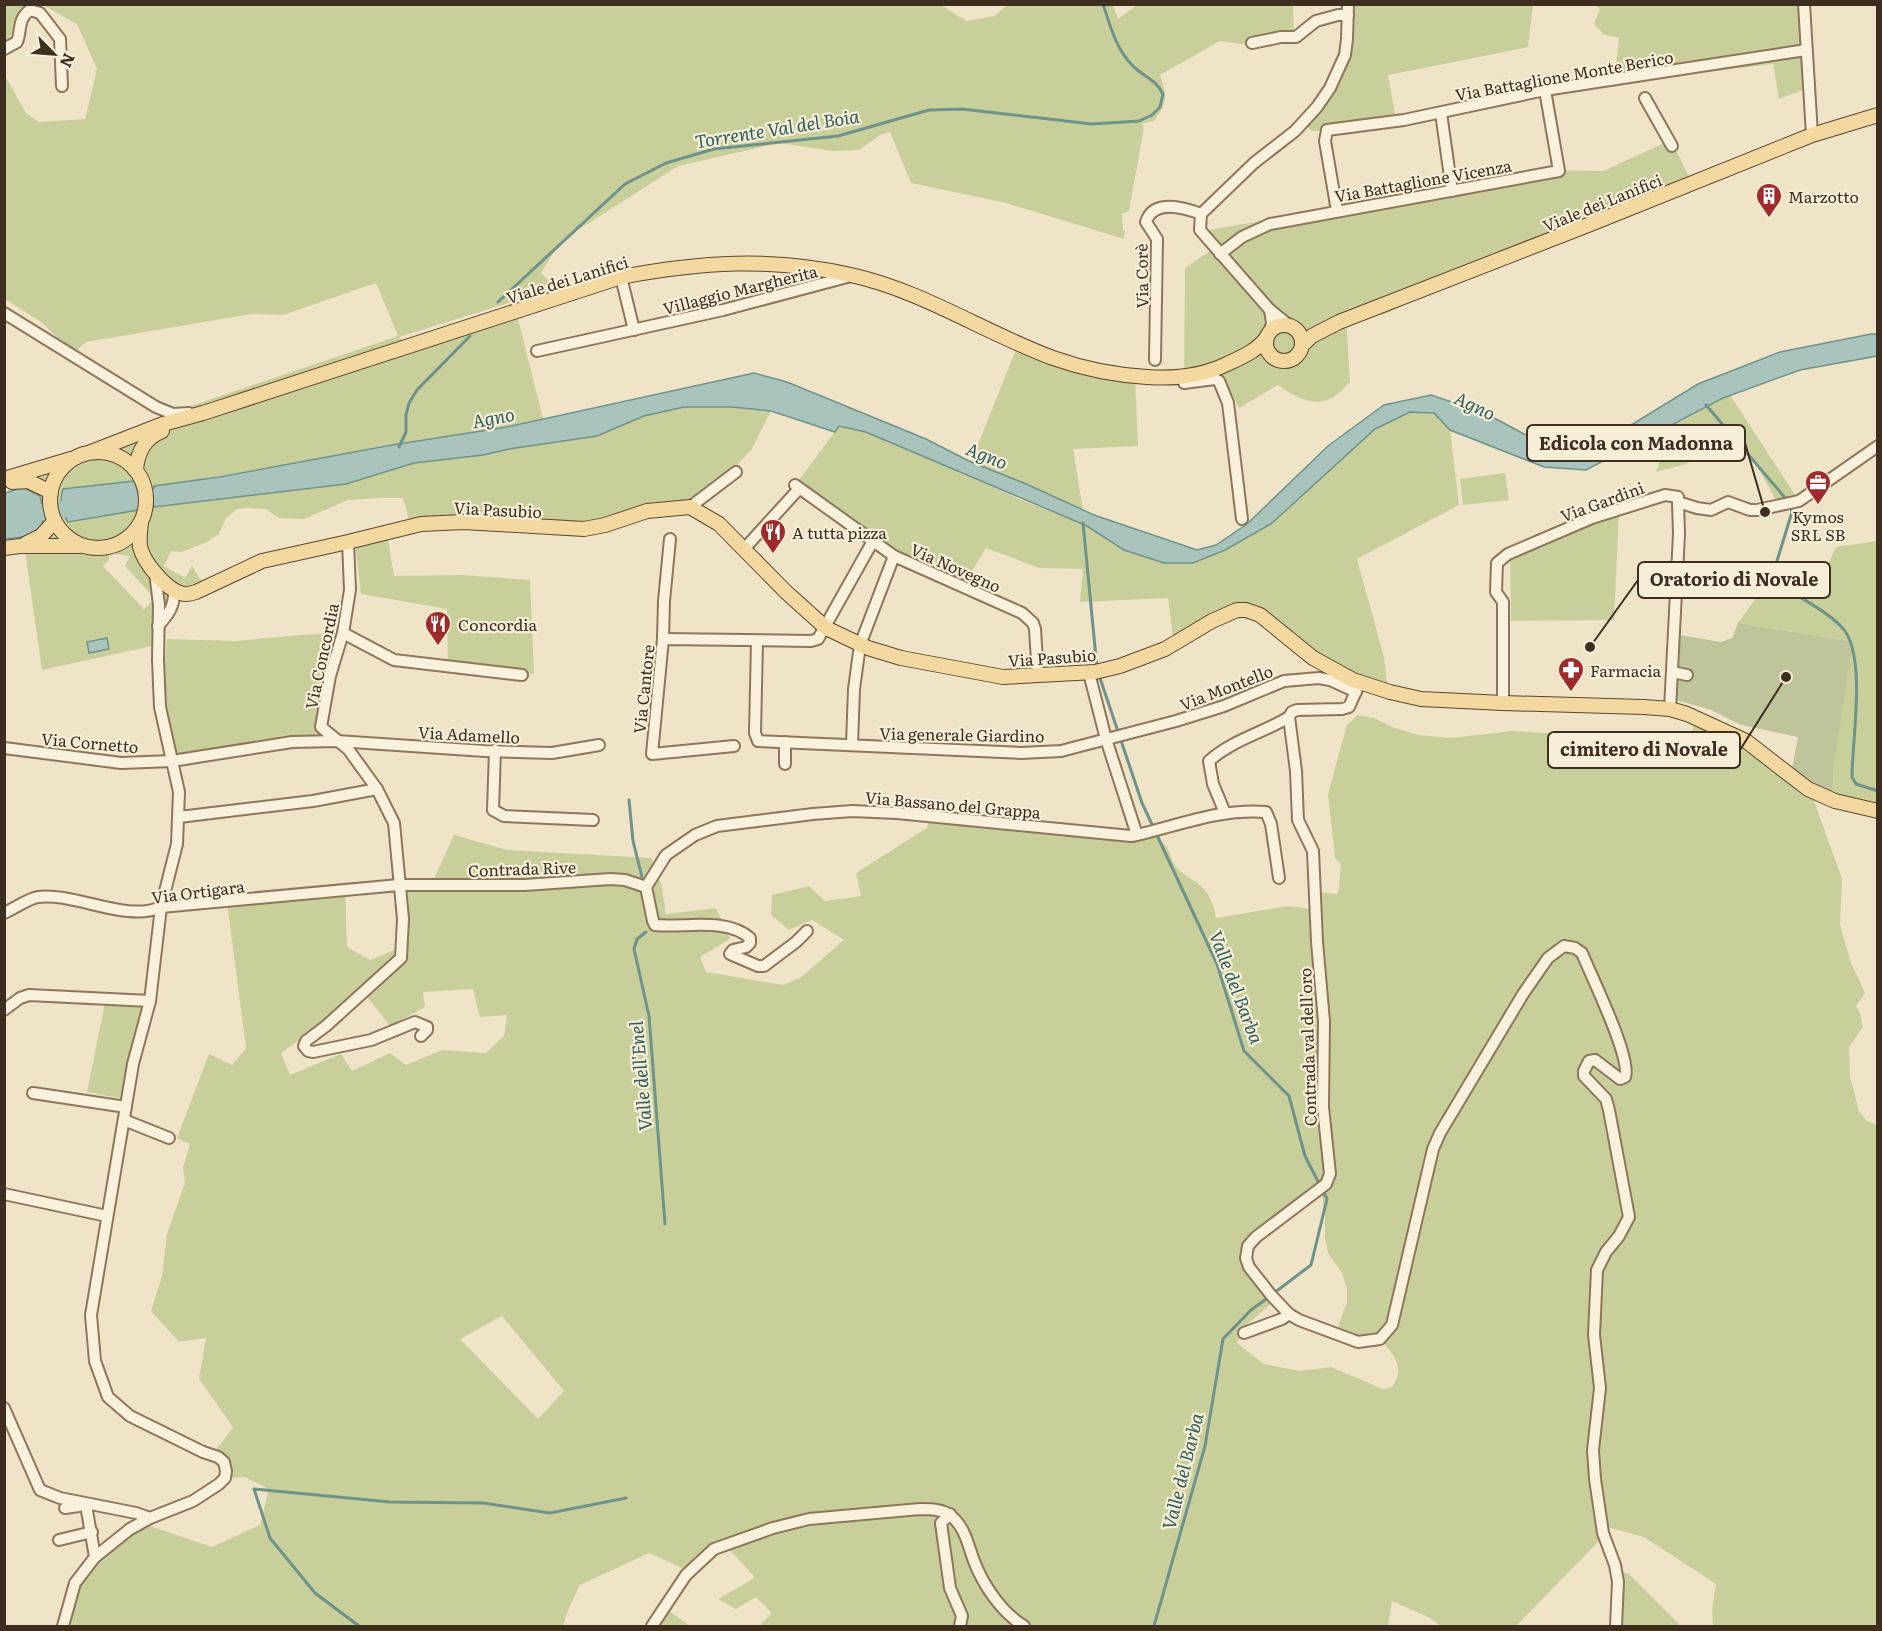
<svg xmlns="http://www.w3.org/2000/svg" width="1882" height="1631" font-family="Literata,serif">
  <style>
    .green { fill: #c9cf9b; fill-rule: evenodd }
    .cemetery { fill: #bfc49a }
    .water { fill: #a9c4bc; stroke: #6f938a; stroke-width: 1.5 }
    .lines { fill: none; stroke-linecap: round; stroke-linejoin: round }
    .stream { stroke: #6f938a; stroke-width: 3 }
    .river { stroke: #a9c4bc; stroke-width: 16 }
    .minor-casing { stroke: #8d765c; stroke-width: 14 }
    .major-casing { stroke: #5b4430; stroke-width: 16 }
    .minor { stroke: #faf1dc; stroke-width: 10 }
    .major { stroke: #f3d9a0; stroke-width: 14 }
    .labels { text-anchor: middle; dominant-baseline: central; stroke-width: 4.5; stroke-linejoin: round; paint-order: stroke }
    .street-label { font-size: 16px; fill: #3d2e20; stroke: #f7eed8 }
    .poi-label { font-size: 16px; fill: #3d2e20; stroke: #f7eed8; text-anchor: start }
    .water-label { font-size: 18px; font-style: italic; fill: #2f5d5a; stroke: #f7eed8 }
    .leader { fill: none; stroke: #3d2e20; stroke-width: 2 }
    .callout-dot { fill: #3d2e20; stroke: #f7eed8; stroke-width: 2 }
    .callout { fill: #f7eed8; stroke: #3d2e20; stroke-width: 2 }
    .callout-label { font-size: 18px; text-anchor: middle; font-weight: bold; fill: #3d2e20 }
  </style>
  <rect width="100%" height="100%" fill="#f0e4c8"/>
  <g class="green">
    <path d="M41 4H939L967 21 994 16 1008 5H1113L1118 19 1137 5 1293 4 1294 40 1254 46 1220 41 1160 75C1167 97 1168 102 1154 121L1141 124 1144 127 1129 211 1122 214 1123 231H1125L1124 239 1006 203 911 183 890 132 880 135 859 150 833 151 779 143 678 166 561 241 541 273 557 288 399 337 412 352 518 319 543 419C493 431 441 436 389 445 311 459 233 476 154 485V506L346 484 414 463 483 455 509 449 597 436 644 416 684 407H733L771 411 752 449 695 511 670 507 585 529 411 527 403 498H381L348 500 304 519 279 518 266 509 247 508 237 509 226 518 219 534 207 542 182 552 171 551 164 566 185 578 192 566 206 588 171 592 154 628 152 646 42 670 23 537 41 530 23 487 74 459 143 435 173 412 398 336 376 283 283 315 251 314 86 342 74 353 41 322 5 299 4 74 26 113 39 122 85 119 97 69 77 24ZM109 553 130 556 125 566 155 599 144 609 103 566 109 560Z"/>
    <polygon points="5,5 27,5 5,46"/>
    <polygon points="1349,5 1533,5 1528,47 1388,75 1395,114 1322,131 1313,131 1303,125 1343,64"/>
    <polygon points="1595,5 1807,5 1811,87 1779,99 1773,64 1614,83 1619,38 1603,34 1594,24 1600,9"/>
    <path d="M1671 140 1693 185 1458 279 1385 314 1346 318 1350 382C1345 387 1338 395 1332 398 1312 408 1294 396 1278 385L1239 408 1220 372 1184 378 1185 268 1216 247 1203 231 1555 170 1603 171Z"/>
    <polygon points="1019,342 1135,377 1138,446 1073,449 1083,510 971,462"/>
    <path d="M1730 395 1799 501 1779 507C1769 487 1759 467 1745 450 1738 442 1728 437 1720 429 1709 431 1696 436 1693 447L1699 453 1687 464 1656 472 1671 427Z"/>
    <polygon points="1410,412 1434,413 1450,430 1459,505 1357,559 1384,657 1388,690 1363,683 1246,611 1174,645 1168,598 1080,602 1083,569 1039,568 986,548 961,589 919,569 796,484 839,426 866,432 907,448 1019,499 1087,526 1125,550 1193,563 1225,550 1271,524 1375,429"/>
    <polygon points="1505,473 1509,500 1463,505 1460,479"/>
    <polygon points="1619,512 1614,620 1511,621 1510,552"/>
    <polygon points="387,533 394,576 462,575 530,580 534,674 448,665 447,609 361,594 355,542"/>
    <polygon points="1877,541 1877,809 1832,800 1834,764 1852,642 1738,623 1780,565 1819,583 1836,547"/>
    <polygon points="339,633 318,743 175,767 162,698 167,639 236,641 300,635"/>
    <path d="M1700 714 1809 787 1842 879 1840 924 1851 963 1865 993 1856 1006 1860 1014 1863 1027 1849 1047 1850 1076 1859 1111 1867 1121 1877 1125V1626H1713L1712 1610 1716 1584 1644 1537 1599 1525 1601 1539 1516 1626H1441L1430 1618 1392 1601 1388 1626H759L772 1613 756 1597 736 1609 718 1599 753 1579 754 1576 726 1546 691 1572 649 1553 580 1585 568 1610 563 1626H63L80 1577 111 1548 130 1534 150 1526 212 1547 260 1525 269 1489 244 1477 230 1478 231 1467 223 1458 213 1454 233 1427 199 1379 206 1338 179 1342 151 1311 162 1276 167 1234 185 1183 183 1168 190 1144 177 1138 209 1054 232 1065 246 1048 226 895 345 883 347 947 370 960 404 946 405 890 434 879 454 835 507 850 651 858 662 887 666 914 716 908 730 939 700 957 706 972 783 985 800 978 844 940 812 920 789 930 771 915 772 895 809 886 825 901 861 896 856 873 927 828 929 816 1153 836C1174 847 1166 854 1177 868 1183 875 1189 877 1196 882 1209 891 1213 903 1216 918L1289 906 1311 909V891L1338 894 1341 864 1335 858 1328 794 1347 725 1358 715 1374 718 1392 727 1418 735 1452 738 1511 731 1680 740 1686 743ZM473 989 480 1017 507 1015 504 1036 486 1053 442 1050 406 1065 390 1053 352 1071 341 1054 290 1075 281 1053 365 994 390 1026 425 1007 423 992ZM1321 1189 1325 1216V1238L1328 1253 1342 1273 1347 1290V1302L1334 1337 1381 1339C1394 1357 1406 1366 1392 1387L1383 1389 1331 1367 1300 1371 1264 1364 1237 1343 1245 1326 1274 1301 1245 1261 1266 1228ZM502 1316 564 1391 538 1419 460 1339Z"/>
    <polygon points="106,998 150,998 129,1100 87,1092"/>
    <polygon points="1614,1569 1629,1574 1681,1626 1615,1626"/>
    <polygon points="665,1608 690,1626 654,1626"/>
  </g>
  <polygon class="cemetery" points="1738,623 1853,642 1834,764 1832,800 1792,769 1798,737 1741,725 1711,710 1673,699 1679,635 1721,642 1732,638"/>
  <g class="water">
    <polygon points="1871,334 1877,334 1877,356 1800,370 1723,398 1586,470 1544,467 1450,430 1434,413 1410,412 1375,429 1271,524 1225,550 1193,563 1164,563 1124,550 1087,526 866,432 839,426 835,432 771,411 733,407 684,407 644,416 597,436 509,449 483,455 414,463 346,484 154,507 154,486 219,477 392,445 507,427 754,373 787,382 926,439 971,462 1024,483 1094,515 1197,550 1216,545 1247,524 1328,446 1384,405 1431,395 1485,413 1524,434 1571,453 1592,449 1698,384 1780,352"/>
    <path d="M134 481 139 495 138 510 68 522C61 511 59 502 63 489Z"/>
    <polygon points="23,487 40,496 44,514 41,530 23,537 5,539 5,493"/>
    <polygon points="107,638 109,649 89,653 87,642"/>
  </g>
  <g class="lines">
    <g class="stream">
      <path d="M498 302 625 184 666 163 714 149 838 136 929 110 962 109 1092 124 1139 121 1152 115 1160 107 1163 94C1154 77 1143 77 1132 65 1116 49 1110 25 1103 4"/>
      <polyline points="1706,405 1787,500"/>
      <polyline points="399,447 406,432 406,415 409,403 417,390 470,336"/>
      <path d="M1790 506 1792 512 1773 574 1778 583C1796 596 1833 614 1845 631 1866 662 1852 740 1852 777L1856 784 1878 791"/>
      <polyline points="1083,523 1097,668"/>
      <polyline points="1099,675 1142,803 1217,964 1244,1051 1289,1096 1305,1156 1327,1199 1311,1265 1274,1293"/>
      <polyline points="629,800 633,841 642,877"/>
      <polyline points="646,932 637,939 634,949 649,1016 665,1224"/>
      <polyline points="359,1626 315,1593 270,1538 254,1489 390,1502 483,1503 550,1513 626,1498"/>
      <polyline points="1154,1626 1205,1446 1223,1339 1251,1310 1269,1297"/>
    </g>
    <g class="river">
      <polyline points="117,503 174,494"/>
      <polyline points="4,517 82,507"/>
    </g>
    <defs>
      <g id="minor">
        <polyline points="1804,4 1812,135"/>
        <polyline points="1252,43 1281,37 1296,37 1316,21 1338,15 1348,15"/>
        <path d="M4 49 17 42C22 29 17 20 30 10L40 13 60 39 62 86"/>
        <polyline points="1645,98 1672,146"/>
        <polyline points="1441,113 1452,191"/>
        <polyline points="1337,211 1325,141 1327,130 1404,120 1545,90 1806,50"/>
        <polyline points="1220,254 1242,237 1270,224 1559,171 1545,90"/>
        <polyline points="621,277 634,330"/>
        <polyline points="4,313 156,407 173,414 189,413"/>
        <polyline points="1291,327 1270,310 1200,230 1201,214 1254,163 1295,131 1317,107 1330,88 1345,55 1347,39 1348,4"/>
        <polyline points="1269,334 1272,323 1270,310"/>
        <polyline points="537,351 723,310 851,276"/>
        <path d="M1155 360 1157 239 1146 222C1153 199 1183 207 1201 214"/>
        <polyline points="1184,376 1184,383 1215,379 1219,381 1228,403 1242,519"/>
        <polyline points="795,485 894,556 1022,613 1033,623 1035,629 1038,676"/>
        <polyline points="690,507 736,472"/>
        <polyline points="744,549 796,492"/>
        <path d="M158 626C168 615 175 606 174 590"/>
        <polyline points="343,633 394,660 522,675"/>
        <polyline points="663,639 664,601 670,539"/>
        <polyline points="757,641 755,733 758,741 1021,753 1061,751 1176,721 1224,706 1284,681 1319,678 1330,680 1356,692"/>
        <polyline points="1672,672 1687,675"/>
        <path d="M1360 682 1349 707 1342 709 1297 710 1292 712 1289 717 1296 771 1298 820 1313 851 1317 942 1324 1021 1323 1107 1330 1174 1326 1184 1256 1237 1248 1246 1246 1258 1249 1267 1271 1295 1289 1314 1299 1320 1358 1342 1380 1339 1392 1325 1433 1149 1440 1133 1523 994 1548 958 1564 946 1575 948 1582 953C1591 976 1632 1058 1625 1077L1620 1079 1595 1060 1589 1061 1584 1071V1076L1606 1099 1609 1110 1629 1217 1619 1236 1606 1252 1597 1270 1594 1335 1600 1388 1593 1450 1595 1479 1603 1533 1615 1565 1618 1582 1616 1626"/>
        <polyline points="1503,703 1503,602 1496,592 1497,563 1508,554 1592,518 1665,495 1678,497 1678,502 1697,508 1711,510 1728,502 1750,510 1757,510 1799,501 1878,446"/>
        <polyline points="1670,709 1679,534 1678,502"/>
        <polyline points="852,744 854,689 860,645 894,556"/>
        <polyline points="734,746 652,754 663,639 811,641 818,639 873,541"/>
        <polyline points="4,748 121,763 172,761 292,742 337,741 485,751 552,753 599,745"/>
        <polyline points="495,750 493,810 504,816 593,820"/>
        <polyline points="785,764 785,742"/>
        <polyline points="377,789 394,823 403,919 401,958 326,1026 306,1041 304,1046 308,1051 313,1052 371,1040 415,1022 427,1027 427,1030 421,1036"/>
        <path d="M1225 813 1213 784 1209 761C1232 740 1263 733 1289 717"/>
        <polyline points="179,817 313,801 377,789 348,749 321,727 330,676 343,633 350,590 348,542"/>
        <path d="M1137 835C1179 825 1222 808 1266 812L1271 824 1279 878"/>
        <path d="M4 913C14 909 29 898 38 897 74 892 127 923 161 907L399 885H525L610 879 625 880 646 887"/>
        <path d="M807 931 796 942 764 966H758L730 954 733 950 746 947 750 943V938C726 917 684 928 655 925L653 921 646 887 666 855 695 835 717 826 813 814 852 811 897 813 1131 836 1137 835 1106 739 1089 673"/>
        <polyline points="4,1010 20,998 29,995 150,1001"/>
        <polyline points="33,1093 126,1107"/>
        <polyline points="124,1120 169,1138"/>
        <polyline points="4,1194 107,1216"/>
        <polyline points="1244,1333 1282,1319 1289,1314"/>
        <polyline points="4,1408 40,1490 60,1498 136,1513 150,1518"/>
        <polyline points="65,1508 86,1505 95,1557"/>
        <polyline points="950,1514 941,1523 950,1588 962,1616 960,1626"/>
        <polyline points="59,1540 92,1532"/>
        <polyline points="63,1626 75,1583 95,1557 130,1529 150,1518 193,1501 219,1484 225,1478 226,1471 224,1462 218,1457 203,1452 130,1416 108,1397 95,1361 91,1315 133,1064 150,1001 161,907 177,844 179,792 160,707 158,660 159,605 155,572"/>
        <path d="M652 1626 686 1575 714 1549 773 1528 809 1519 920 1509C930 1509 944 1509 951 1516 965 1527 968 1545 974 1561 983 1585 1002 1613 1024 1626"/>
      </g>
      <g id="major">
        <circle cx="1284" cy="343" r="18"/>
        <polyline points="1302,345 1312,336 1339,322 1588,225 1812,135 1878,115"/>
        <circle cx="98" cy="500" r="48"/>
        <path d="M91 452 163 424 203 413 621 277C700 262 771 257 851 275 923 291 985 333 1053 358 1084 369 1114 375 1147 377 1173 379 1202 376 1227 364 1242 357 1257 351 1267 337"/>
        <path d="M136 469C138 451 145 438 162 431"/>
        <polyline points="4,479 71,459"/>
        <polyline points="12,482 28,481 51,492"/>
        <path d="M141 523C140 531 139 539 140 547 144 563 169 594 186 594 189 594 193 593 196 592L262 561 348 542 421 524 463 522 584 529 605 525 647 511 690 507 719 524 786 592 826 628 868 648 901 658 1003 677 1095 672 1120 666 1165 649 1212 621 1237 610H1246L1260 615 1313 658 1353 680 1390 692 1421 699 1503 703 1644 707 1670 709 1687 714 1746 741 1808 789 1835 801 1878 811"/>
        <polyline points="25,544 41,536 54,522"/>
        <polyline points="4,548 20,546 80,546"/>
      </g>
    </defs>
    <use href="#minor" class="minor-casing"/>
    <use href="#major" class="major-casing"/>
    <use href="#minor" class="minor"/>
    <use href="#major" class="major"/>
  </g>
  <defs>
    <symbol id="building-pin" viewBox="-11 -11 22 30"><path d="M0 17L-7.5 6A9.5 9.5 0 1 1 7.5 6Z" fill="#9e2a2b" stroke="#f7eed8"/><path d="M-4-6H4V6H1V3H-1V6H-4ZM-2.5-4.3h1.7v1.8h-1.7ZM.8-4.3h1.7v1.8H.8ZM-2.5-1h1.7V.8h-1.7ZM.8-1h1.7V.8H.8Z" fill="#fff"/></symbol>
    <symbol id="office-pin" viewBox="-11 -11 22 30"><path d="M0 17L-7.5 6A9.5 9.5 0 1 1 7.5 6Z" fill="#9e2a2b" stroke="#f7eed8"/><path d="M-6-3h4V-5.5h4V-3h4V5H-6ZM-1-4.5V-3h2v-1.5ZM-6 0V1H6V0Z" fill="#fff"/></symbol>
    <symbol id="restaurant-pin" viewBox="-11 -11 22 30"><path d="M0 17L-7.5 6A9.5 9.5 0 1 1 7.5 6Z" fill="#9e2a2b" stroke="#f7eed8"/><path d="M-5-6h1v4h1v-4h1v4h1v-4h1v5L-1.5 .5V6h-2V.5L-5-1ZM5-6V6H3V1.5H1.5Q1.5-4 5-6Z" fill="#fff"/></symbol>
    <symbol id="pharmacy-pin" viewBox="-11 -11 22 30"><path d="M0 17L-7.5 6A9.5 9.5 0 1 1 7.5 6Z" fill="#9e2a2b" stroke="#f7eed8"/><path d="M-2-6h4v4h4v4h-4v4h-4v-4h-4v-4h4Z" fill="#fff"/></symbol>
  </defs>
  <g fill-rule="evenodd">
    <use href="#building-pin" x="1754" y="181" width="30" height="40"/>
    <use href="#office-pin" x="1803" y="468" width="30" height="40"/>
    <use href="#restaurant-pin" x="758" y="517" width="30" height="40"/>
    <use href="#restaurant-pin" x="423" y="609" width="30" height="40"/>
    <use href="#pharmacy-pin" x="1556" y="655" width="30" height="40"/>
  </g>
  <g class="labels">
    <g class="street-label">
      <text transform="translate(1564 75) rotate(-10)">Via Battaglione Monte Berico</text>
      <text transform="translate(1423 180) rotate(-10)">Via Battaglione Vicenza</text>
      <text transform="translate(1602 202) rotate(-22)">Viale dei Lanifici</text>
      <text transform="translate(1141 276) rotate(-91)">Via Corè</text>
      <text transform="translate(567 279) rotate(-17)">Viale dei Lanifici</text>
      <text transform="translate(740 289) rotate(-14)">Villaggio Margherita</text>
      <text transform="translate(1602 501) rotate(-20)">Via Gardini</text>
      <text transform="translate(498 509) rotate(3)">Via Pasubio</text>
      <text transform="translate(956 567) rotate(24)">Via Novegno</text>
      <text transform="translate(321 656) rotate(-78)">Via Concordia</text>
      <text transform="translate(1052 657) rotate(-4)">Via Pasubio</text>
      <text transform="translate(1226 687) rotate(-21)">Via Montello</text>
      <text transform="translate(643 689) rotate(-84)">Via Cantore</text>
      <text transform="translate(469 734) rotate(3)">Via Adamello</text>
      <text transform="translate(962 734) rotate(1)">Via generale Giardino</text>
      <text transform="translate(90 742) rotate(5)">Via Cornetto</text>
      <text transform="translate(953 804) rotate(5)">Via Bassano del Grappa</text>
      <text transform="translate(522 868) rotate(-2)">Contrada Rive</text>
      <text transform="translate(198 891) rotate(-7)">Via Ortigara</text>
      <text transform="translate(1307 1047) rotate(-92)">Contrada val dell'oro</text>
    </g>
    <g class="poi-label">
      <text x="1788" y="196">Marzotto</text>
      <text x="1818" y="516" text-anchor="middle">Kymos<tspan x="1818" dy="18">SRL SB</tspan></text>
      <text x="792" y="532">A tutta pizza</text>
      <text x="458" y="624">Concordia</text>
      <text x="1590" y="670">Farmacia</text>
    </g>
    <g class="water-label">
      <text transform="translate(777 128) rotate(-9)">Torrente Val del Boia</text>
      <text transform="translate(1475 405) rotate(25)">Agno</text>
      <text transform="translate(493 417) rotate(-11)">Agno</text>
      <text transform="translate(987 455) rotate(22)">Agno</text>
      <text transform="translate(1237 987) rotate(69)">Valle del Barba</text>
      <text transform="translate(640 1076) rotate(-95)">Valle dell'Enel</text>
      <text transform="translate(1182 1471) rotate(-76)">Valle del Barba</text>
    </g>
  </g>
  <path class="leader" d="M1765 512L1745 443M1590 647L1638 580M1786 677L1740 750"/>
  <g class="callout-dot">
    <circle cx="1765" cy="512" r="6"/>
    <circle cx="1590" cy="647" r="6"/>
    <circle cx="1786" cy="677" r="6"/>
  </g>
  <g class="callout">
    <rect x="1527" y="425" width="218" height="36" rx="6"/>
    <rect x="1638" y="562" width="192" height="36" rx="6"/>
    <rect x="1548" y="732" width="192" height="36" rx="6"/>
  </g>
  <g class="callout-label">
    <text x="1636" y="450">Edicola con Madonna</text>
    <text x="1734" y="586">Oratorio di Novale</text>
    <text x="1644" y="756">cimitero di Novale</text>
  </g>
  <rect width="1882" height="1631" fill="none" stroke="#3d2e20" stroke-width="12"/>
  <g transform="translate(54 54) rotate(115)" stroke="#f7eed8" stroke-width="4.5" paint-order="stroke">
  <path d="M0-4.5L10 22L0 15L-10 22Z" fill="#3d2e20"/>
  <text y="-9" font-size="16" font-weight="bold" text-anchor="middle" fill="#3d2e20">N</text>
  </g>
</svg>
